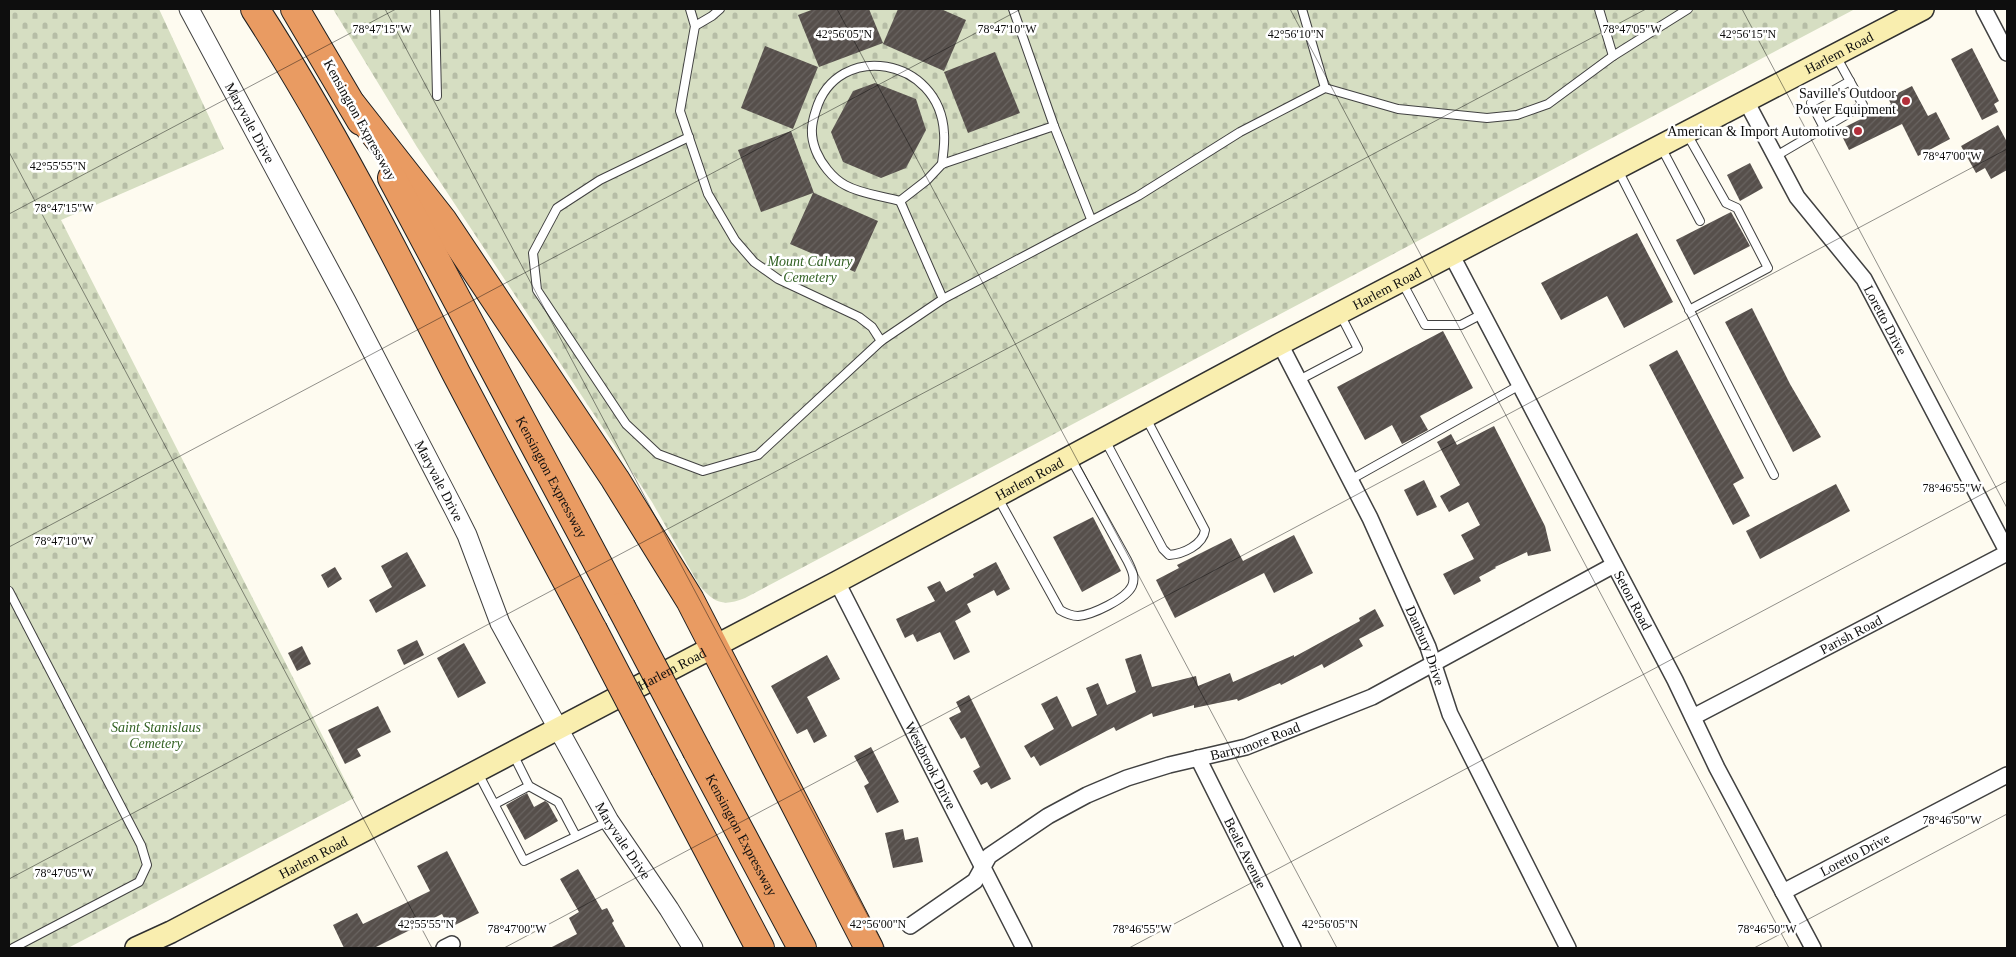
<svg xmlns="http://www.w3.org/2000/svg" width="2016" height="957" font-family="Georgia,serif">
  <style>
    .cemetery { fill: url(#cemetery-stones) }
    .building { fill: url(#building-hatch) }
    .lines { fill: none; stroke-linecap: round; stroke-linejoin: round }
    .service-casing { stroke: #414141; stroke-width: 10 }
    .minor-casing { stroke: #414141; stroke-width: 18 }
    .tertiary-casing { stroke: #414141; stroke-width: 21 }
    .secondary-casing { stroke: #303030; stroke-width: 24 }
    .motorway-casing { stroke: #1f1f1f; stroke-width: 30 }
    .service { stroke: #fff; stroke-width: 8 }
    .minor { stroke: #fff; stroke-width: 15 }
    .tertiary { stroke: #fff; stroke-width: 19 }
    .secondary { stroke: #f9eeaf; stroke-width: 21 }
    .motorway { stroke: #e99b62; stroke-width: 28 }
    .motorway-bridge-casing { stroke: #1f1f1f; stroke-width: 30; stroke-linecap: butt }
    .motorway-bridge { stroke: #e99b62; stroke-width: 28 }
    .ticks { fill: none; stroke: #0e0e0e; stroke-width: 1; stroke-opacity: 0.45 }
    .poi-dot { fill: #b3303b; stroke: #fff; stroke-width: 2 }
    .labels { text-anchor: middle; dominant-baseline: central; stroke-width: 5; stroke-linejoin: round; paint-order: stroke }
    .street-label { font-size: 14px; fill: #0e0e0e; stroke: #fff }
    .poi-label { font-size: 14px; fill: #0e0e0e; stroke: #fff; text-anchor: end }
    .park-label { font-size: 14px; font-style: italic; fill: #326123; stroke: #fff }
    .ticks-label { font-size: 12px; text-anchor: middle; fill: #0e0e0e; stroke: #fff; stroke-width: 5; stroke-linejoin: round; paint-order: stroke }
  </style>
  <defs>
    <pattern id="cemetery-stones" width="16" height="16" patternUnits="userSpaceOnUse" patternTransform="scale(1.25)"><rect width="16" height="16" fill="#d6dec2"/><path d="M2 7V4a2 2 0 0 1 4 0v3zM10 15v-3a2 2 0 0 1 4 0v3z" fill="#b6bda6"/></pattern>
    <pattern id="building-hatch" width="6" height="6" patternUnits="userSpaceOnUse" patternTransform="scale(1.25)"><rect width="6" height="6" fill="#564f4b"/><path d="M-1 1l2-2M0 6l6-6M5 7l2-2" fill="none" stroke="#696461"/></pattern>
  </defs>
  <rect width="100%" height="100%" fill="#fefbf0"/>
  <g class="cemetery">
    <polygon points="9,9 159,9 224,149 61,220 354,798 68,948 9,948"/>
    <path d="M333 9H1855L745 598C723 607 714 603 699 585L652 502 417 147Z"/>
  </g>
  <g class="building">
    <polygon points="814,9 869,9 883,43 819,67 798,15"/>
    <polygon points="898,9 941,9 966,20 944,71 883,44"/>
    <polygon points="765,46 818,67 793,129 741,108"/>
    <polygon points="1972,48 1999,101 1994,104 1998,112 1982,120 1951,59"/>
    <polygon points="995,52 1020,113 968,133 944,72"/>
    <polygon points="875,83 916,99 926,130 906,168 881,178 843,162 831,132 853,91"/>
    <polygon points="1912,86 1928,116 1936,112 1950,139 1918,156 1902,124 1849,150 1839,130 1891,104 1888,98"/>
    <polygon points="1998,125 2007,142 2007,170 1991,179 1985,168 1976,173 1961,146"/>
    <polygon points="791,131 814,193 878,221 855,272 790,244 813,193 761,212 738,150"/>
    <polygon points="1750,163 1763,188 1740,201 1727,175"/>
    <polygon points="1731,212 1750,246 1694,275 1676,240"/>
    <polygon points="1637,233 1673,302 1624,328 1607,296 1561,320 1541,283"/>
    <polygon points="1752,308 1790,384 1821,437 1793,452 1725,322"/>
    <polygon points="1443,331 1473,388 1420,416 1428,430 1402,444 1392,425 1365,440 1337,387"/>
    <polygon points="1677,350 1744,478 1733,484 1750,516 1733,525 1649,365"/>
    <polygon points="1494,426 1545,526 1551,551 1528,556 1527,552 1495,567 1496,568 1479,577 1481,581 1454,595 1443,574 1474,559 1461,535 1480,525 1468,502 1449,512 1440,496 1460,485 1437,442 1451,434 1457,445"/>
    <polygon points="1424,480 1437,507 1417,516 1404,490"/>
    <polygon points="1836,484 1850,511 1760,559 1746,531"/>
    <polygon points="1093,517 1121,571 1082,592 1053,537"/>
    <polygon points="1294,535 1313,573 1274,593 1264,573 1175,618 1156,580 1179,568 1177,565 1231,538 1243,561"/>
    <polygon points="407,552 426,586 376,613 369,600 392,587 381,566"/>
    <polygon points="996,562 1010,589 997,596 994,590 967,604 971,612 955,621 970,652 954,660 940,632 917,642 913,634 905,638 896,619 935,601 927,587 940,581 946,592 974,577 973,574"/>
    <polygon points="335,567 342,579 328,588 321,575"/>
    <polygon points="1375,609 1384,626 1359,639 1363,646 1324,668 1322,664 1281,685 1280,683 1238,701 1237,699 1194,708 1194,705 1153,717 1152,713 1116,731 1114,727 1040,766 1034,756 1031,758 1024,746 1054,729 1041,704 1057,696 1072,727 1097,715 1086,688 1098,683 1107,705 1136,692 1125,659 1141,654 1152,687 1196,676 1198,686 1230,673 1233,682 1294,655 1294,657 1360,621 1359,618"/>
    <polygon points="417,640 424,655 404,665 397,650"/>
    <polygon points="464,643 486,683 458,698 437,658"/>
    <polygon points="302,646 311,664 297,671 288,653"/>
    <polygon points="827,655 840,679 807,697 827,736 814,743 807,729 797,734 771,686"/>
    <polygon points="969,695 1011,779 991,789 987,782 981,785 973,771 980,767 965,737 961,739 949,718 961,712 956,702"/>
    <polygon points="378,706 391,732 357,749 361,756 345,764 328,730"/>
    <polygon points="871,747 899,802 877,813 864,786 869,783 854,756"/>
    <polygon points="527,793 534,807 545,801 548,803 558,821 525,840 506,805"/>
    <polygon points="903,829 905,840 918,837 923,862 893,868 885,833"/>
    <polygon points="447,851 479,913 449,928 442,914 374,948 344,948 333,925 357,913 363,924 430,891 417,866"/>
    <polygon points="578,869 602,910 607,908 614,921 612,923 626,948 550,948 577,934 569,918 579,912 560,879"/>
  </g>
  <g class="lines">
    <defs>
      <g id="service">
        <polyline points="435,9 437,96"/>
        <polyline points="690,9 695,26 680,111 708,194 735,240 754,262 778,279 859,317 872,327 881,341"/>
        <polyline points="1013,9 1054,126 1091,219"/>
        <polyline points="1302,9 1325,88"/>
        <polyline points="1599,9 1613,56"/>
        <polyline points="695,26 712,16 720,9"/>
        <polyline points="1824,128 1811,103 1850,81"/>
        <polyline points="1687,134 1726,203 1737,208 1768,268 1689,310"/>
        <polyline points="689,137 600,180 557,208 533,253 537,290 626,424 658,454 703,471 758,455 881,341 943,299 1138,196 1240,132 1325,88 1398,109 1487,118 1517,115 1548,104 1613,56 1688,9"/>
        <polyline points="1661,147 1700,221"/>
        <polyline points="1776,156 1863,105 1836,56"/>
        <polyline points="1618,170 1774,475"/>
        <path d="M900 201C882 196 861 194 845 185 832 178 821 163 816 151 810 136 811 125 816 110 837 40 940 57 944 133 945 143 943 154 942 164"/>
        <polyline points="1402,282 1425,325 1461,325 1482,314"/>
        <polyline points="943,299 900,201 927,180 942,164 1054,126"/>
        <polyline points="1299,380 1358,349 1340,314"/>
        <path d="M1105 440 1163 549 1169 555C1183 554 1203 545 1205 530L1146 418"/>
        <polyline points="1350,480 1520,385"/>
        <path d="M998 498 1060 610C1065 613 1071 616 1078 616 1092 615 1126 599 1132 586 1136 577 1131 568 1127 560L1070 457"/>
        <polyline points="9,591 141,845 147,865 139,882 13,948"/>
        <polyline points="513,754 529,786 558,802 576,836"/>
        <polyline points="478,773 524,861 609,821"/>
        <polyline points="495,804 529,786"/>
      </g>
      <g id="minor">
        <polyline points="1984,9 2007,53"/>
        <path id="s1" d="M1746 101 1797 197 1864 279 2007 551"/>
        <path id="s2" d="M1451 254 1675 680 1717 768 1813 948"/>
        <path id="s3" d="M1280 344 1370 518 1428 647 1450 714 1568 948"/>
        <path id="s4" d="M837 582 1024 948"/>
        <path id="s5" d="M1693 717 2007 553"/>
        <path id="s6" d="M1198 758 1293 948"/>
        <path id="s7" d="M1783 892 2007 775"/>
        <path id="s8" d="M910 926 975 881 989 856 1048 816 1087 795 1127 778 1169 765 1246 747 1372 697 1614 565"/>
        <polyline points="444,948 452,944"/>
      </g>
      <g id="tertiary">
        <path id="s9" d="M189 9 346 301 455 511 467 535 500 623 609 821 669 909 693 948"/>
      </g>
      <g id="secondary">
        <path id="s10" d="M136 948 171 932 837 582 1280 344 1923 9"/>
      </g>
      <g id="motorway">
        <path d="M255 9C330 125 393 249 456 373 501 459 547 544 593 630"/>
        <polyline points="295,9 361,121"/>
        <polyline points="352,105 443,221 615,479 690,600 869,948"/>
        <path id="s11" d="M392 178 621 607"/>
        <path id="s12" d="M697 751 802 948"/>
        <polyline points="665,768 760,948"/>
      </g>
    </defs>
    <use href="#service" class="service-casing"/>
    <use href="#minor" class="minor-casing"/>
    <use href="#tertiary" class="tertiary-casing"/>
    <use href="#secondary" class="secondary-casing"/>
    <use href="#motorway" class="motorway-casing"/>
    <use href="#service" class="service"/>
    <use href="#minor" class="minor"/>
    <use href="#tertiary" class="tertiary"/>
    <use href="#secondary" class="secondary"/>
    <use href="#motorway" class="motorway"/>
    <defs>
      <g id="motorway-bridge">
        <polyline points="621,607 697,751"/>
        <polyline points="593,630 665,768"/>
      </g>
    </defs>
    <use href="#motorway-bridge" class="motorway-bridge-casing"/>
    <use href="#motorway-bridge" class="motorway-bridge"/>
  </g>
  <path class="ticks" d="M385 9 885 948M837 9 1337 948M1290 9 1789 948M1742 9 2007 508M9 152 432 948M9 214 396 9M9 547 1021 9M9 879 1646 9M504 948 2007 149M1129 948 2007 481M1754 948 2007 814"/>
  <g class="poi-dot">
    <circle cx="1906" cy="101" r="5"/>
    <circle cx="1858" cy="131" r="5"/>
  </g>
  <g class="labels">
    <g class="street-label">
      <text stroke="none"><textPath href="#s10" startOffset="1924">Harlem Road</textPath></text>
      <text transform="translate(360 120) rotate(61)">Kensington Expressway</text>
      <text stroke="none"><textPath href="#s9" startOffset="129">Maryvale Drive</textPath></text>
      <text stroke="none"><textPath href="#s10" startOffset="1414">Harlem Road</textPath></text>
      <text stroke="none"><textPath href="#s1" startOffset="261">Loretto Drive</textPath></text>
      <text stroke="none"><textPath href="#s11" startOffset="339">Kensington Expressway</textPath></text>
      <text stroke="none"><textPath href="#s10" startOffset="1009">Harlem Road</textPath></text>
      <text stroke="none"><textPath href="#s9" startOffset="534">Maryvale Drive</textPath></text>
      <text stroke="none"><textPath href="#s2" startOffset="391">Seton Road</textPath></text>
      <text stroke="none"><textPath href="#s5" startOffset="178">Parish Road</textPath></text>
      <text stroke="none"><textPath href="#s3" startOffset="335">Danbury Drive</textPath></text>
      <text stroke="none"><textPath href="#s10" startOffset="604">Harlem Road</textPath></text>
      <text stroke="none"><textPath href="#s8" startOffset="400">Barrymore Road</textPath></text>
      <text stroke="none"><textPath href="#s4" startOffset="206">Westbrook Drive</textPath></text>
      <text stroke="none"><textPath href="#s12" startOffset="95">Kensington Expressway</textPath></text>
      <text stroke="none"><textPath href="#s9" startOffset="939">Maryvale Drive</textPath></text>
      <text stroke="none"><textPath href="#s6" startOffset="106">Beale Avenue</textPath></text>
      <text stroke="none"><textPath href="#s7" startOffset="81">Loretto Drive</textPath></text>
      <text stroke="none"><textPath href="#s10" startOffset="199">Harlem Road</textPath></text>
    </g>
    <g class="poi-label">
      <text x="1896" y="93">Saville's Outdoor<tspan x="1896" dy="16">Power Equipment</tspan></text>
      <text x="1848" y="131">American &amp; Import Automotive</text>
    </g>
    <g class="park-label">
      <text x="810" y="261">Mount Calvary<tspan x="810" dy="16">Cemetery</tspan></text>
      <text x="156" y="727">Saint Stanislaus<tspan x="156" dy="16">Cemetery</tspan></text>
    </g>
  </g>
  <g class="ticks-label">
    <text x="382" y="33">78°47'15"W</text>
    <text x="1007" y="33">78°47'10"W</text>
    <text x="1632" y="33">78°47'05"W</text>
    <text x="844" y="38">42°56'05"N</text>
    <text x="1296" y="38">42°56'10"N</text>
    <text x="1748" y="38">42°56'15"N</text>
    <text x="1952" y="160">78°47'00"W</text>
    <text x="58" y="170">42°55'55"N</text>
    <text x="64" y="212">78°47'15"W</text>
    <text x="1952" y="492">78°46'55"W</text>
    <text x="64" y="545">78°47'10"W</text>
    <text x="1952" y="824">78°46'50"W</text>
    <text x="64" y="877">78°47'05"W</text>
    <text x="426" y="928">42°55'55"N</text>
    <text x="878" y="928">42°56'00"N</text>
    <text x="1330" y="928">42°56'05"N</text>
    <text x="517" y="933">78°47'00"W</text>
    <text x="1142" y="933">78°46'55"W</text>
    <text x="1767" y="933">78°46'50"W</text>
  </g>
  <rect width="2016" height="957" fill="none" stroke="#0e0e0e" stroke-width="20"/>
</svg>
